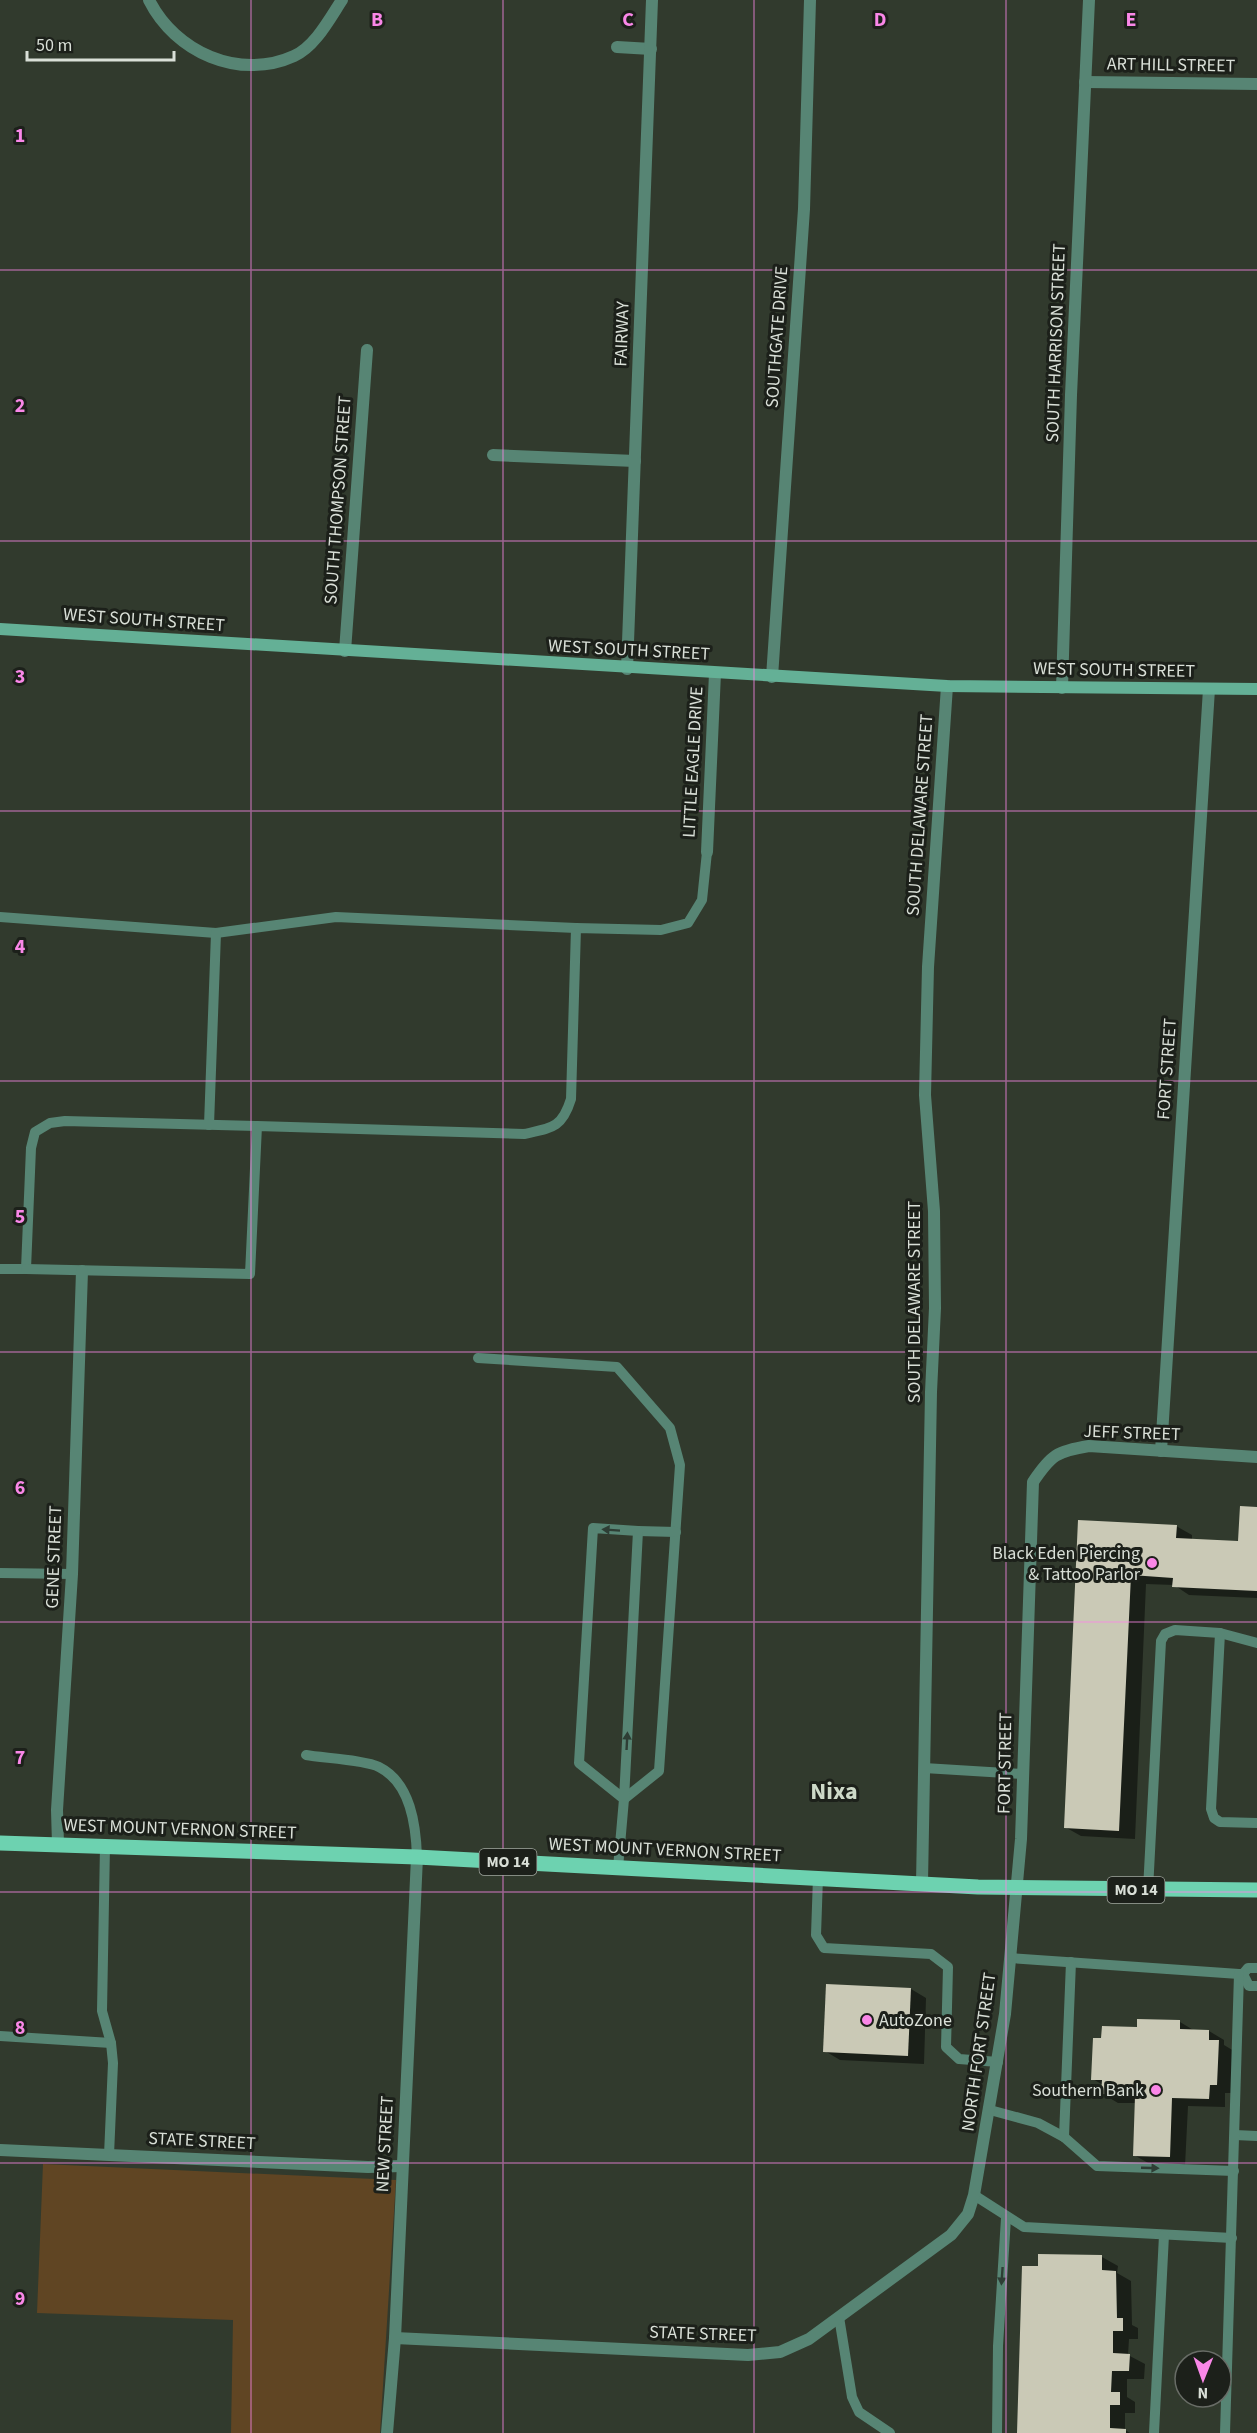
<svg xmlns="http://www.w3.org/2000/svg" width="1257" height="2433" font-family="'Source Sans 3',sans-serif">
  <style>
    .green { fill: #604523 }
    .shadow { fill: #0007 }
    .building { fill: #cac9b6 }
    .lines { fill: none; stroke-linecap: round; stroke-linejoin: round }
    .lane { stroke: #578574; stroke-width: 10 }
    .street { stroke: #578574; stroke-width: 12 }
    .secondary { stroke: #64b096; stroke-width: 12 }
    .primary { stroke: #6dd2b0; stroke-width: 15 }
    .oneway { fill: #2e3e35 }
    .grid { fill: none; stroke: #fa87e8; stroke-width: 1.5; stroke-opacity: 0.55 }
    .poi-dot { fill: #fa87e8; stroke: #1c201a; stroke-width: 2 }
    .labels { text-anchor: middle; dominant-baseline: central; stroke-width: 6; stroke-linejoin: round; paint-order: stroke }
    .shield { fill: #1c201a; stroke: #a0a69e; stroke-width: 1.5 }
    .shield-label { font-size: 16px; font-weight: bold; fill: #d9dfd7 }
    .street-label { font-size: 18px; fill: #d9dfd7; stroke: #1c201a }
    .poi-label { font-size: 18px; fill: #d9dfd7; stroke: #1c201a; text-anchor: end }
    .district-label { font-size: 24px; font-weight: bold; fill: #cdd9c8; stroke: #1c201a }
    .grid-label { font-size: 20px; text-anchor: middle; font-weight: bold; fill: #fa87e8; stroke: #1c201a; stroke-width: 6; stroke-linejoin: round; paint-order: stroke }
  </style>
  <rect width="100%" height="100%" fill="#313a2d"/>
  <polygon class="green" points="43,2164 396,2180 380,2433 231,2433 233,2320 37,2313"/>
  <g class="shadow">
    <polygon points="1257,1508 1257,1598 1189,1595 1174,1585 1146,1584 1135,1839 1081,1836 1065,1827 1079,1521 1176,1526 1192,1535 1192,1540 1240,1543"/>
    <polygon points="828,1986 911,1989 926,1998 924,2064 840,2060 825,2051"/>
    <polygon points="1180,2022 1195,2031 1209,2031 1224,2040 1224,2045 1234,2051 1233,2093 1225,2093 1225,2107 1188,2106 1185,2166 1150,2164 1134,2155 1136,2103 1118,2103 1103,2094 1103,2085 1093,2079 1103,2039 1138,2029"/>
    <polygon points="1040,2255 1102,2257 1118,2266 1117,2273 1131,2281 1132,2325 1138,2328 1138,2339 1129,2339 1128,2355 1145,2364 1144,2379 1127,2379 1127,2397 1135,2402 1135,2413 1125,2413 1125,2430 1130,2433 1018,2433"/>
  </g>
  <g class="building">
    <polygon points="1240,1506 1257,1507 1257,1591 1172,1587 1173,1578 1131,1575 1119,1831 1064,1828 1078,1520 1177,1525 1176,1538 1238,1541"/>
    <polygon points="826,1984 911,1988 908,2056 823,2052"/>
    <polygon points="1137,2019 1180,2020 1180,2029 1209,2030 1209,2040 1219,2040 1217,2085 1210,2085 1209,2099 1172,2098 1170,2157 1133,2156 1135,2096 1101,2094 1102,2080 1091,2080 1093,2038 1101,2038 1102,2026 1137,2027"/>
    <polygon points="1038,2254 1102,2255 1102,2270 1116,2271 1117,2318 1123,2318 1123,2331 1113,2331 1113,2353 1130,2354 1129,2371 1112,2371 1111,2392 1120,2392 1120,2405 1110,2405 1110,2428 1126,2429 1126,2433 1017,2433 1022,2266 1038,2266"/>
  </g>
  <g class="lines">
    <g class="lane">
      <polyline points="0,917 216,933 336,917 576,928"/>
      <polyline points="209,1125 216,933"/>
      <polyline points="0,1269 26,1269 31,1148 35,1132 50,1123 65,1121 257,1126"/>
      <path d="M26 1269 250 1274 257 1126 524 1134C552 1128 562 1128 571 1099L576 928 661 930 688 923 702 900 707 852"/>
      <polyline points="478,1358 617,1367 670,1428 680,1465 659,1771 624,1799"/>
      <polyline points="638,1531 676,1532"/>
      <polyline points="0,1573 72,1574"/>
      <polyline points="1220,1633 1257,1643"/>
      <path d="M306 1755C323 1758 366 1760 379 1767 411 1783 416 1826 417 1857"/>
      <polyline points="924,1768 1023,1774"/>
      <polyline points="105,1846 102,2011 111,2043 113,2063 109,2155"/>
      <polyline points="618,1868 624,1799 638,1531 593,1528 579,1763 624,1799"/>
      <polyline points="818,1877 816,1935 824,1948 931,1954 948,1967 946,2047 959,2059 998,2062"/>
      <polyline points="1148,1890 1161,1641 1165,1634 1175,1630 1220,1633 1211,1809 1214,1818 1220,1822 1257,1823"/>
      <polyline points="1010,1958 1239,1974 1243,1974 1248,1968 1257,1968"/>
      <polyline points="1243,1974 1249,1986 1257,1986"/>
      <polyline points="0,2036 111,2043"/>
      <polyline points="990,2110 1038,2123 1064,2137 1097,2166 1234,2171"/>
      <polyline points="1235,2135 1257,2136"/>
      <polyline points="1064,2137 1071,1962"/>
      <polyline points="974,2195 1024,2227 1232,2238"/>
      <polyline points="839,2317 852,2397 859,2412 890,2433"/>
      <polyline points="997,2433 998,2346 1006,2218"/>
      <polyline points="1154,2433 1164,2235"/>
      <polyline points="1225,2433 1239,1974"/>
    </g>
    <g class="street">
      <path d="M149 0C175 52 239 81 294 56 315 47 330 18 342 0"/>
      <polyline points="617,47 651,49"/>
      <polyline points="1085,82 1257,84"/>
      <polyline points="493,455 635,461"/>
      <polyline points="345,651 367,350"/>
      <polyline points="627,669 652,0"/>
      <polyline points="772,677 804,209 810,0"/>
      <polyline points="1062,688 1071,395 1089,0"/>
      <polyline points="707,852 715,673"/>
      <polyline points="1161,1451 1209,689"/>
      <polyline points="58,1844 57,1810 72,1574 82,1271"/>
      <polyline points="922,1883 931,1392 935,1308 934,1211 925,1095 928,967 947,686"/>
      <polyline points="0,2150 368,2167 402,2166"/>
      <path d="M395 2338 748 2355 780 2352 809 2339 951 2235 968 2214 974 2195 1005 2014 1021 1839 1033 1482C1051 1455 1057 1451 1089 1446L1257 1457"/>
      <polyline points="387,2433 395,2338 417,1857"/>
    </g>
    <polyline class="secondary" points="0,629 947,686 1257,689"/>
    <polyline class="primary" points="0,1843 417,1857 978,1887 1257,1890"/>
  </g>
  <defs><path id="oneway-solid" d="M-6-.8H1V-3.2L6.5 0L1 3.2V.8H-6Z" transform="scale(1.5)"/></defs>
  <g class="oneway">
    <use href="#oneway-solid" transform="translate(611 1530) rotate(-176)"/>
    <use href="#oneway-solid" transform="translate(627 1741) rotate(-87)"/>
    <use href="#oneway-solid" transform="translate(1150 2168) rotate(2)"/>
    <use href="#oneway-solid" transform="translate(1002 2276) rotate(94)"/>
  </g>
  <path class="grid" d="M251 0V2433M503 0V2433M754 0V2433M1006 0V2433M0 270H1257M0 541H1257M0 811H1257M0 1081H1257M0 1352H1257M0 1622H1257M0 1892H1257M0 2163H1257"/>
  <g class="poi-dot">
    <circle cx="1152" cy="1563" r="6"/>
    <circle cx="867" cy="2020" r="6"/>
    <circle cx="1156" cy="2090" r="6"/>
  </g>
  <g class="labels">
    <g class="shield">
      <rect x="479.5" y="1849" width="57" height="26" rx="4.5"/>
      <rect x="1107.5" y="1877" width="57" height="26" rx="4.5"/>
    </g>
    <g class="shield-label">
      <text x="508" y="1862">MO 14</text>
      <text x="1136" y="1890">MO 14</text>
    </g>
    <g class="street-label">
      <text transform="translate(1171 65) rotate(1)">ART HILL STREET</text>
      <text transform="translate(622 334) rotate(-88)">FAIRWAY</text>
      <text transform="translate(777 337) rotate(-86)">SOUTHGATE DRIVE</text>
      <text transform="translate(1056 343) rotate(-88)">SOUTH HARRISON STREET</text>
      <text transform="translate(338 500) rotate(-86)">SOUTH THOMPSON STREET</text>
      <text transform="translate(144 620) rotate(4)">WEST SOUTH STREET</text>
      <text transform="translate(629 650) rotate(3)">WEST SOUTH STREET</text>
      <text transform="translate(1114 670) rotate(1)">WEST SOUTH STREET</text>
      <text transform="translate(693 762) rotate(-87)">LITTLE EAGLE DRIVE</text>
      <text transform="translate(920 815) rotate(-86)">SOUTH DELAWARE STREET</text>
      <text transform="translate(1167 1069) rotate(-86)">FORT STREET</text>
      <text transform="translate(914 1302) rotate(-90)">SOUTH DELAWARE STREET</text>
      <text transform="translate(1132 1433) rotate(2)">JEFF STREET</text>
      <text transform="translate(54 1557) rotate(-88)">GENE STREET</text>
      <text transform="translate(1005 1763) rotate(-89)">FORT STREET</text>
      <text transform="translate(180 1829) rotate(2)">WEST MOUNT VERNON STREET</text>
      <text transform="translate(665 1850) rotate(3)">WEST MOUNT VERNON STREET</text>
      <text transform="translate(979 2052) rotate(-82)">NORTH FORT STREET</text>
      <text transform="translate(202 2141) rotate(3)">STATE STREET</text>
      <text transform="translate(385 2144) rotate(-87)">NEW STREET</text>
      <text transform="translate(703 2334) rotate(2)">STATE STREET</text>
    </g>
    <g class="poi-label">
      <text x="1140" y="1553">Black Eden Piercing<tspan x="1140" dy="21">&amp; Tattoo Parlor</tspan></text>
      <text x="879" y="2020" text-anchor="start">AutoZone</text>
      <text x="1144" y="2090">Southern Bank</text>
    </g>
    <g class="district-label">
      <text x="834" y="1791">Nixa</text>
    </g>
  </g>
  <g class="grid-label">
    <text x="377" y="26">B</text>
    <text x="628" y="26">C</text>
    <text x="880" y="26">D</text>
    <text x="1131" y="26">E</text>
    <text x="20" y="142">1</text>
    <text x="20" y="412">2</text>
    <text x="20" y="683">3</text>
    <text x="20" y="953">4</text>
    <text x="20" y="1223">5</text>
    <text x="20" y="1494">6</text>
    <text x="20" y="1764">7</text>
    <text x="20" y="2034">8</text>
    <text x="20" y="2305">9</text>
  </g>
  <g transform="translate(1203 2379) rotate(181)"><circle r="28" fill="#1c201a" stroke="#686c66" stroke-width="1.5"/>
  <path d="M0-4.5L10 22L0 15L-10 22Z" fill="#fa87e8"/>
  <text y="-9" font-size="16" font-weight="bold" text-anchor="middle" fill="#d9dfd7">N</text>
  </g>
  <path d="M27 51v9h147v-9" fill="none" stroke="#d9dfd7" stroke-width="3"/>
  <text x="36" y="51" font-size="18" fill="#d9dfd7" stroke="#1c201a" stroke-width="4.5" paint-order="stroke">50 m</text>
</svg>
